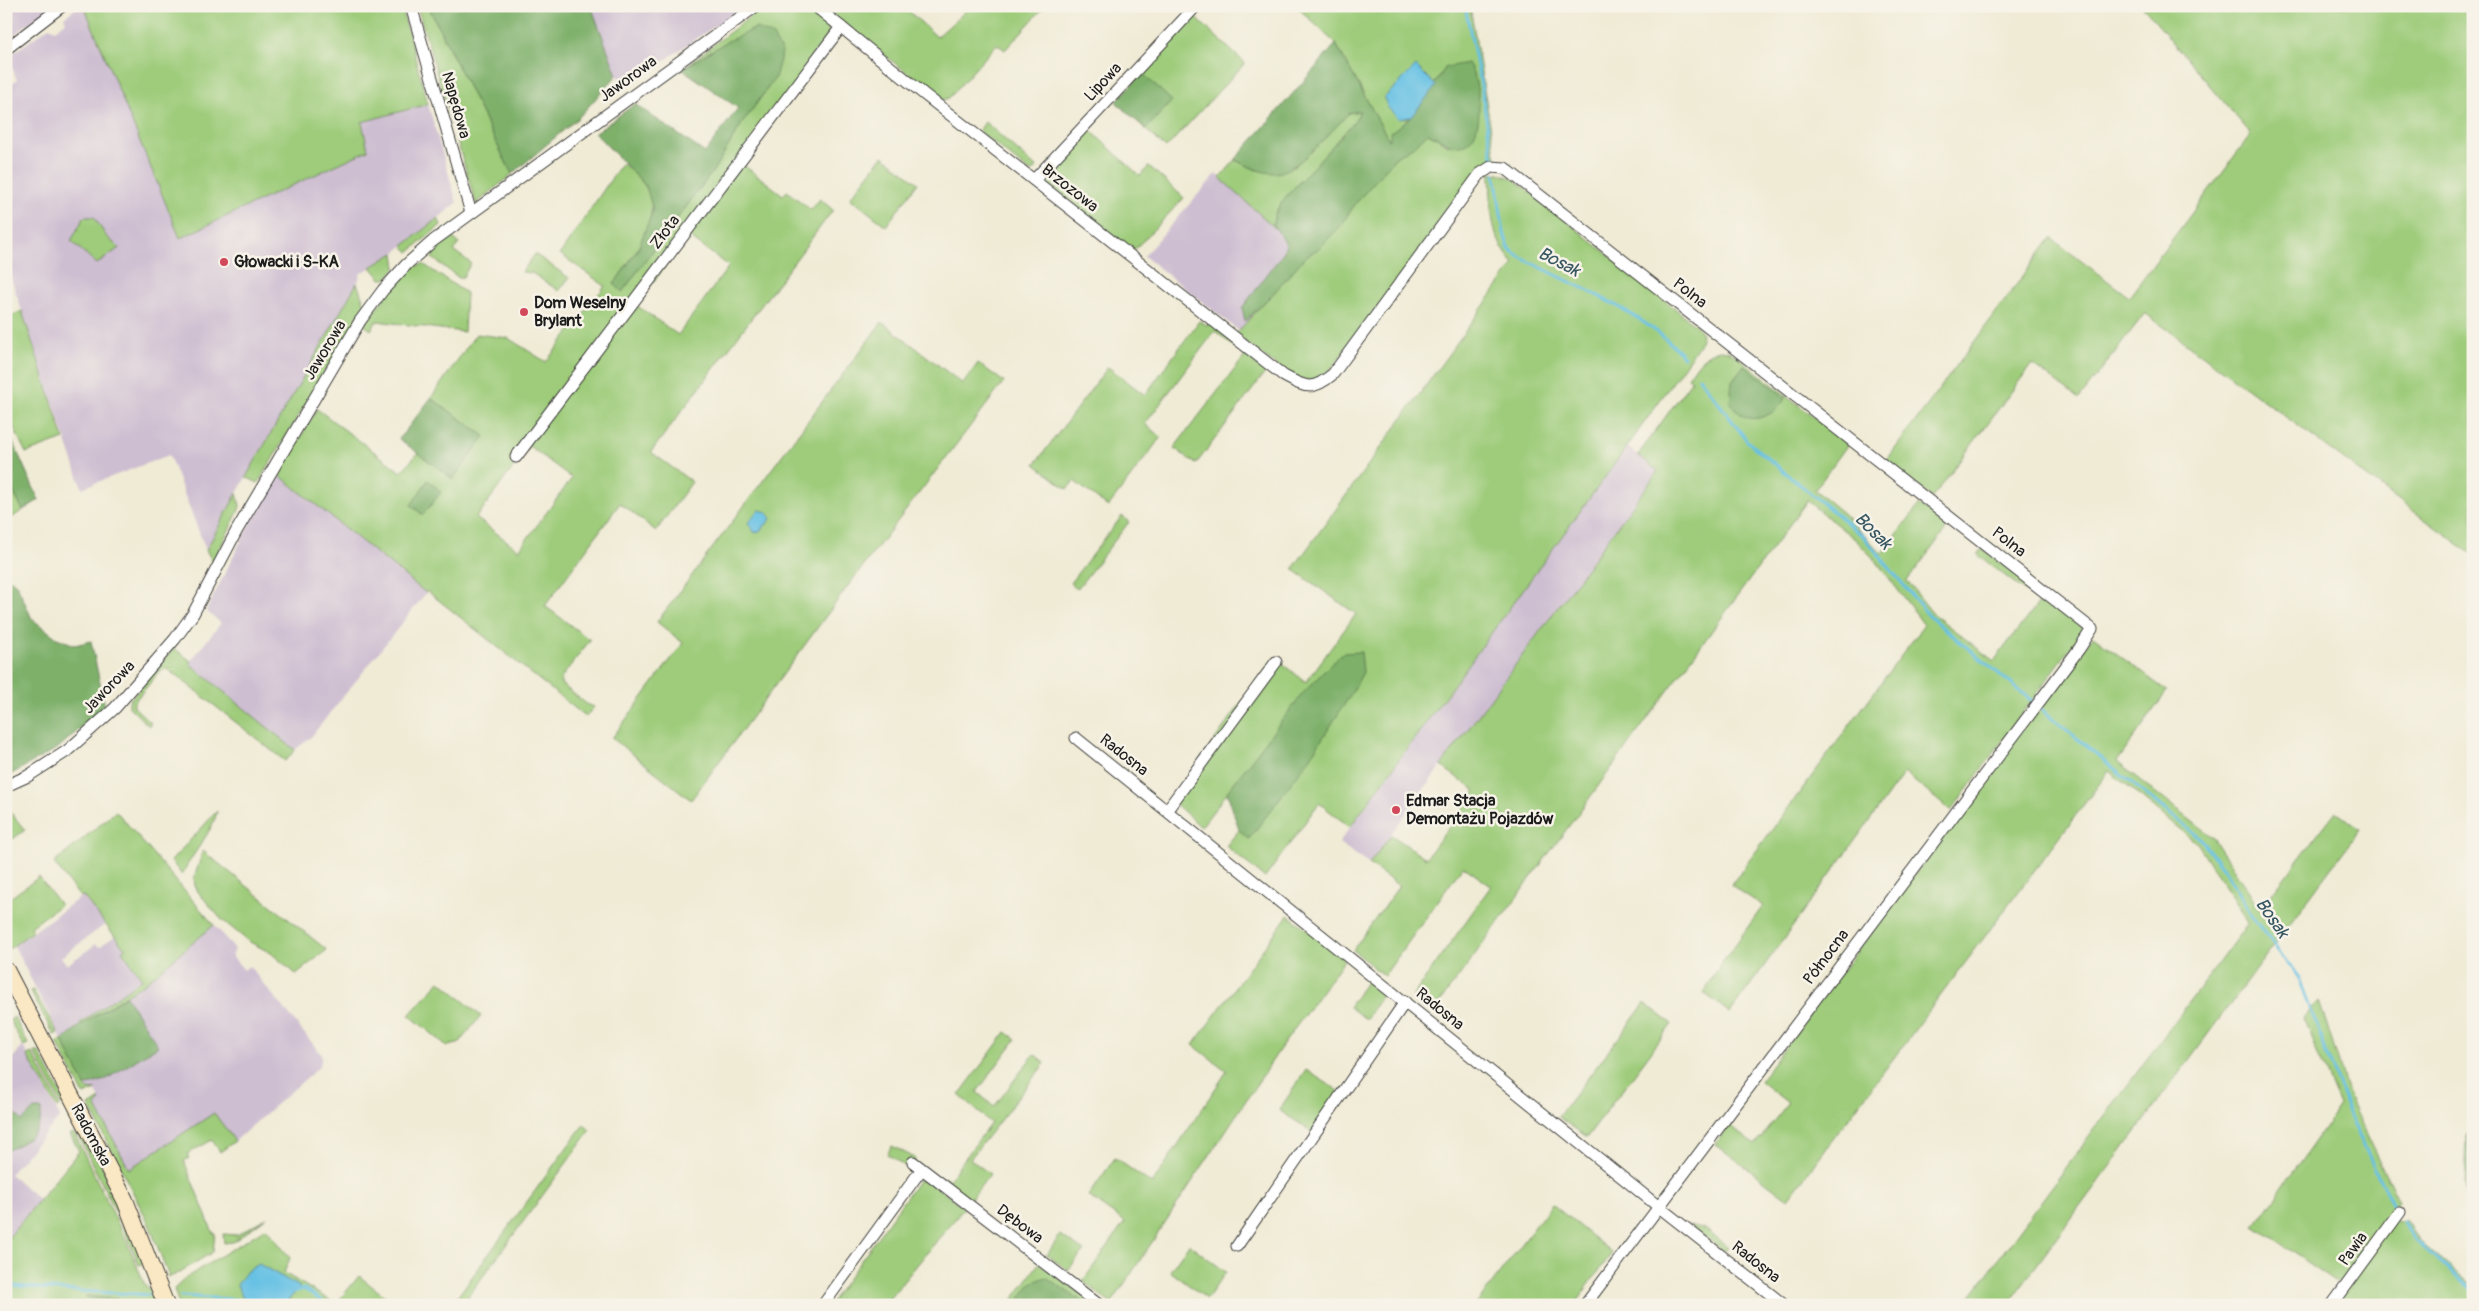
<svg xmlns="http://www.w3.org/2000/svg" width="2479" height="1311" font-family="Pangolin,sans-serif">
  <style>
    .industrial { fill: #cebed1 }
    .green { fill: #9ecc7a; stroke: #5d744b; fill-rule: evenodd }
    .forest { fill: #7eb06a; stroke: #4d6643 }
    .water { fill: #66c1e4; stroke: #416e80 }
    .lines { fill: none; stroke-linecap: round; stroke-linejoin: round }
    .stream { stroke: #66c1e4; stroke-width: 3 }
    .minor-casing { stroke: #3c3b38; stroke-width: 13 }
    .secondary-casing { stroke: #3c3b38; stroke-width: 18 }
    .minor { stroke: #fff; stroke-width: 11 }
    .secondary { stroke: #fae7c3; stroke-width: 16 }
    .poi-dot { fill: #d1495b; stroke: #f7f3e8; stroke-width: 2 }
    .labels { text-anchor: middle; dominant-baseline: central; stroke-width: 5; stroke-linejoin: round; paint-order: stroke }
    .street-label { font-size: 16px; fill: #1c1c1c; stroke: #f7f3e8 }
    .poi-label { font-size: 16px; font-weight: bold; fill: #1c1c1c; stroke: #f7f3e8; text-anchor: start }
    .water-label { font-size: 18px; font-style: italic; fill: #365662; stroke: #f7f3e8 }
  </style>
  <rect width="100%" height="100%" fill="#f7f3e8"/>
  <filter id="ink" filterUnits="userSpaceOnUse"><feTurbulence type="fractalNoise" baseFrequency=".02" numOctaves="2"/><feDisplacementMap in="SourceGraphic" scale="10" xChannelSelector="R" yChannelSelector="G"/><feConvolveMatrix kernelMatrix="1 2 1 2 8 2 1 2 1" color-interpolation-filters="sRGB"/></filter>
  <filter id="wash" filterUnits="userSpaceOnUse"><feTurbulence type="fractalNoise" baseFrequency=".0096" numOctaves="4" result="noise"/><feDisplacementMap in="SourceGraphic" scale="20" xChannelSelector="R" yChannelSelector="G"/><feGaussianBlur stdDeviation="1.12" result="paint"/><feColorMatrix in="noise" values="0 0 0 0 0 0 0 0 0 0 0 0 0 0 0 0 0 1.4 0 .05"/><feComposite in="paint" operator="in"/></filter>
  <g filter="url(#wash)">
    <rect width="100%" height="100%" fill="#f0ebd5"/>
    <g class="industrial">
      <polygon points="6,6 47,6 47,9 6,41"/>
      <polygon points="79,6 84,6 180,238 361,122 428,104 457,203 388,258 361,273 355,290 263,446 206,550 169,455 82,488 6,264 6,86 17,80 9,60 13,53 49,27 55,30 63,24 66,21 64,17"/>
      <polygon points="600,6 744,6 627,86 617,75 592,10"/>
      <polygon points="1216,174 1304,255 1239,331 1144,256"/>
      <polygon points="1627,447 1658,470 1369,864 1339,843"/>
      <polygon points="279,475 426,593 311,737 295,750 189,663 221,623 206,611 253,517"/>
      <polygon points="82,896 106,924 61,957 67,965 96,944 99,947 115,936 125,949 122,951 145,983 214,925 235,949 232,956 244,970 249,966 322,1055 320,1066 235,1141 214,1113 129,1169 96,1107 100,1099 97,1093 95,1090 87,1089 85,1086 105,1080 81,1025 62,1040 14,946"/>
      <polygon points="23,1046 60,1117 10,1174 40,1200 9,1238 6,1237 6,1066"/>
    </g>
    <g class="green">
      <polygon points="84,6 401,6 428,104 362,122 368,150 180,238"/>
      <polygon points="417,6 428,6 512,174 476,204"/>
      <path d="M764 6H804L828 25 829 34 742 164 783 195 787 191 811 210 820 199 833 210 651 452 692 482 656 531 620 503 545 606 590 640 561 678V684L588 705 594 707 586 717 427 591 426 593 279 475 317 409 401 472 418 453 453 479 484 436 431 398 476 334 508 338 546 362 605 286 560 254 622 163C629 170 639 177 645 186 666 215 631 259 614 284L622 292 713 171 741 125 775 78 726 42 682 69ZM688 236 729 266 678 335 636 305ZM529 446 572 478 519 550 476 518Z"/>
      <polygon points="822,6 903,6 937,37 971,6 1045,6 1005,50 997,44 949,98 942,100"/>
      <path d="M1470 6 1496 160 1485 166 1331 369C1325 373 1319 379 1311 380 1291 383 1252 346 1236 334L1305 256C1331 242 1339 224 1357 202 1368 187 1381 171 1395 158 1405 149 1418 143 1428 133L1448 145 1446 67 1434 85 1416 66 1408 119 1411 117 1389 141 1336 44 1297 7Z"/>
      <polygon points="2142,6 2461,6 2473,26 2473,555 2145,313 2079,399 2032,364 1932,498 1886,461 2051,238 2129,297 2251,134"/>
      <polygon points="1195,17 1245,63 1166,148 1116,102"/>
      <path d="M1361 111 1354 122 1284 199C1278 209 1269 218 1276 229L1220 178 1235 160 1256 170 1294 167 1349 113Z"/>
      <polygon points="985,122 1037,168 1030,172 979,131"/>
      <polygon points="1090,130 1140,176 1149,166 1184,198 1132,252 1051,186 1046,180"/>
      <polygon points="883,156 918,183 886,226 850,198"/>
      <path d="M1499 173 1515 180 1698 327 1702 335 1699 345 1627 447 1350 827 1319 803 1265 878 1226 846 1267 796 1242 773 1201 827 1171 800 1274 658 1306 682 1356 614 1294 570V567L1514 264C1488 233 1492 213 1490 174Z"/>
      <polygon points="84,217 94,217 106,236 119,248 97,264 71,241"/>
      <polygon points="438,218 441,225 409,252 403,246"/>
      <polygon points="453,238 459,243 454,251 471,263 463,277 459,278 431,257 434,255 433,249"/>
      <polygon points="394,253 396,268 386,279 381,279 371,267"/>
      <polygon points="535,254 569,278 559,291 532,273 522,272"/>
      <polygon points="411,264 413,267 423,264 466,293 464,332 377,321 371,330 364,325"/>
      <polygon points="357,283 365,305 258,483 246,477"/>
      <polygon points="22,311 64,439 26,453 6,412 6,318"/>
      <polygon points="1199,321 1207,325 1211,324 1254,357 1253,363 1257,366 1261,363 1268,369 1196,464 1174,448 1245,356 1215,331 1145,424 1161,437 1108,507 1074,481 1067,489 1035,464 1108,367 1145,395"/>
      <polygon points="882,322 963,384 978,363 1004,382 851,582 691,800 612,738 683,643 657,622"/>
      <path d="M1720 350 1728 351 1739 358 1848 444 1815 490 1844 514 1882 554 1919 505 1948 527 1907 581 1933 614 1994 661 2039 602 1978 555 1982 549 2082 627V632L1951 811 1904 773 1730 1013 1704 993 1717 970 1763 906 1731 885 1924 625 1877 562 1856 540 1807 501 1432 1013 1413 996 1491 886 1463 866 1384 976 1353 950 1399 886 1369 864 1391 835 1426 858 1476 791 1441 766 1658 471 1638 455 1692 380 1688 377C1698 364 1704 353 1720 350Z"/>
      <polygon points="6,479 23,510 6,522"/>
      <polygon points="237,493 240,506 238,512 213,562 206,550"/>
      <polygon points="1122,516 1129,522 1077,589 1070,583"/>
      <polygon points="2093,636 2167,691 2117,762 2213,838 2260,909 2336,811 2360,829 2007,1305 1964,1305 2248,923 2198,844 2109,771 1788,1199 1715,1144 1730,1125 1755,1145 1788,1103 1760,1081"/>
      <polygon points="174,648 191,661 190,664 295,750 285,761 168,669 161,670 134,702 134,707 151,723 149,726 129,707 129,701"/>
      <polygon points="6,807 25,830 6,844"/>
      <polygon points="116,811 214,925 145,983 81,1025 80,1023 142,979 122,951 125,949 83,896 80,897 54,863"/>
      <path d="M217 811C214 830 191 855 182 875L171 861Z"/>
      <polygon points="203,851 327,950 296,974 271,953 248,941 221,919 199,893 195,886 194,878"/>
      <polygon points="39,877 60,905 31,927 33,931 9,949 6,943 6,901"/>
      <polygon points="1288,915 1345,959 1280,1049 1111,1304 1083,1281 1125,1222 1088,1196 1115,1158 1152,1184 1227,1071 1193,1045"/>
      <polygon points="440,981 481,1016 458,1044 447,1046 409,1015"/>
      <polygon points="1366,982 1383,994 1366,1019 1349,1007"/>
      <polygon points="33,990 58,1033 54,1035 30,991"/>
      <polygon points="2319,1000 2351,1102 2399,1202 2389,1215 2398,1222 2406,1221 2420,1241 2473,1286 2473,1305 2327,1305 2341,1285 2255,1226 2340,1106 2303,1019"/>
      <polygon points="1645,1003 1672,1024 1587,1137 1558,1117"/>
      <polygon points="14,1017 28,1044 23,1046 10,1020"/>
      <polygon points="1006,1032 1016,1039 977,1092 994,1107 1034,1054 1045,1063 970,1159 990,1174 971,1199 945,1184 943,1177 949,1180 991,1123 959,1095"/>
      <polygon points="62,1040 87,1089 96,1090 84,1095 57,1043"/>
      <polygon points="34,1052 39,1052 66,1103 62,1105"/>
      <polygon points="32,1053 60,1106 57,1108 27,1055"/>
      <polygon points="1306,1070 1339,1091 1312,1132 1279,1110"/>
      <polygon points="100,1099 96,1107 129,1169 214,1113 235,1141 220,1152 212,1140 187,1154 189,1158 184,1161 213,1233 215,1233 213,1252 175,1275 169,1277 149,1224 89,1106"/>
      <polygon points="584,1124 590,1131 467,1298 480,1305 449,1305 458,1296"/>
      <polygon points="82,1128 103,1168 144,1263 139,1265 121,1222 76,1131"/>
      <polygon points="74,1133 126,1240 145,1285 153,1292 157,1305 87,1296 89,1305 6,1305 6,1237 9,1237 79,1151 70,1134"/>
      <polygon points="892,1146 915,1158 913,1174 905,1181 912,1171 887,1154"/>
      <polygon points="924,1180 934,1185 964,1208 884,1305 829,1305 918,1181"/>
      <polygon points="1552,1204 1612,1253 1574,1305 1476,1305"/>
      <polygon points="267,1217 233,1242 224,1243 223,1234 237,1235"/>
      <polygon points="1689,1225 1705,1229 1728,1247 1724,1251"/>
      <polygon points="266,1228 290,1258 284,1273 336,1304 359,1276 396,1305 179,1305 174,1289 187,1277"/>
      <polygon points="1060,1235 1084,1251 1068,1270 1047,1255"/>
      <polygon points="1189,1244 1226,1272 1207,1299 1170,1271"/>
      <polygon points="1039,1263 1095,1305 1009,1305"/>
    </g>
    <g class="forest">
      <polygon points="428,6 591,6 617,75 578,118 512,174"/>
      <polygon points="756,28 773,36 782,52 775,78 741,125 713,171 622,292 614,284 638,249 653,210 646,186 595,133 635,104 705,153 738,108 682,69 726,42"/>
      <path d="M1336 44 1389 140 1391 132 1411 117 1446 67 1468 63C1479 77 1486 130 1468 142 1465 145 1457 145 1453 146L1428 133 1416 145 1396 157 1356 203 1339 228 1318 249 1305 257 1272 295 1245 321 1242 308 1284 252 1286 244 1273 224 1275 214 1284 199 1354 122 1360 111 1349 113C1333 129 1297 173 1275 173 1260 173 1248 166 1235 160Z"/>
      <polygon points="1142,73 1172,101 1146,129 1116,102"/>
      <path d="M1744 365 1785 397C1782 410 1761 421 1749 418 1742 417 1734 408 1730 403L1732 381Z"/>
      <polygon points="431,398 485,436 453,479 399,439"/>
      <polygon points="6,427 39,500 23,510 6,479"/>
      <polygon points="428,480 441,492 423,515 411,505"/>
      <polygon points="10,579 17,585 32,619 57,638 75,645 91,641 105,707 58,748 6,777 6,584"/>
      <polygon points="1361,652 1363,672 1353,691 1308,761 1249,839 1239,830 1227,792 1303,693 1342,653"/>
      <polygon points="126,996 158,1046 105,1080 85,1086 62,1040 81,1025"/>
      <path d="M6 1107 11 1109 22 1121 34 1109H41C42 1134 27 1141 6 1151Z"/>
      <polygon points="2473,1128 2473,1251 2465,1184 2467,1136"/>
      <polygon points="1046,1277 1087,1305 1015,1305 1031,1283"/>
      <polygon points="86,1296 147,1302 148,1305 89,1305"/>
    </g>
    <g class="water">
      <polygon points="1416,66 1436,86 1411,117 1399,119 1388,108 1384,98"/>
      <polygon points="759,510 767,512 771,519 761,530 755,533 748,523"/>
      <polygon points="259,1264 300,1287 284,1305 246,1305 237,1285 247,1271"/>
    </g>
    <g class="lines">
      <g class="stream">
        <polyline points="1465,6 1480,80 1493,161"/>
        <path d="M1495 175 1504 233 1509 249 1520 257C1571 284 1647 313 1684 357"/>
        <polyline points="1699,377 1748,442 1863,536 1930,617 2032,701"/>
        <polyline points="2041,709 2202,840 2226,873 2256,922 2299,978 2352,1121 2393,1206"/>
        <polyline points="2403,1222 2415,1240 2473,1290"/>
        <polyline points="6,1285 59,1290 152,1295"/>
        <polyline points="293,1292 304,1289 328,1305"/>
        <polyline points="181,1296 245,1300"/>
      </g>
    </g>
  </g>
  <g filter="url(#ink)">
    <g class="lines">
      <defs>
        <g id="minor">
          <polyline points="411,6 471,213"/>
          <path d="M815 6 925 95 1284 376C1306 388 1313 391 1333 374L1480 174 1491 167 1505 168 2092 629 2079 649 1585 1305"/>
          <polyline points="6,49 62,6"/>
          <polyline points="1034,180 1196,6"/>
          <polyline points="516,457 841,27"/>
          <polyline points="1076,738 1659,1207 1784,1305"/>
          <polyline points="6,786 28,776 67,751 115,708 175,639 193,614 237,530 360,321 383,290 407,264 433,241 756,6"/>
          <polyline points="1167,810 1276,662"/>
          <polyline points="913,1162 1099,1305"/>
          <polyline points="1237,1246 1405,1002"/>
          <polyline points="823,1305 921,1170"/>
          <polyline points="2332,1305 2400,1212"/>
        </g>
        <polyline id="secondary" points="6,970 125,1200 166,1305"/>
      </defs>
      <use href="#minor" class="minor-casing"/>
      <use href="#secondary" class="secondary-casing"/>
      <use href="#minor" class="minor"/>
      <use href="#secondary" class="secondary"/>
    </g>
  </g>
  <g class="poi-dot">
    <circle cx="224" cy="262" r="5"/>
    <circle cx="524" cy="312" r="5"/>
    <circle cx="1396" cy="810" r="5"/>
  </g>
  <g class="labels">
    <g class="street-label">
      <text transform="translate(628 79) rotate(-36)">Jaworowa</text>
      <text transform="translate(1103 82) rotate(-47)">Lipowa</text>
      <text transform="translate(456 105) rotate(74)">Napędowa</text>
      <text transform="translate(1070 188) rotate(38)">Brzozowa</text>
      <text transform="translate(665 232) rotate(-53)">Złota</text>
      <text transform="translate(1690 293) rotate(38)">Polna</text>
      <text transform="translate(325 350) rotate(-59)">Jaworowa</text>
      <text transform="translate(2009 542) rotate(38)">Polna</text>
      <text transform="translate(109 687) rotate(-46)">Jaworowa</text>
      <text transform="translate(1124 755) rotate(38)">Radosna</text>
      <text transform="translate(1826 957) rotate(-53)">Północna</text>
      <text transform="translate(1440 1009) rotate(39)">Radosna</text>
      <text transform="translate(91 1135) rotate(62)">Radomska</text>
      <text transform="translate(1020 1224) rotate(37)">Dębowa</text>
      <text transform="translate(2353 1249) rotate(-54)">Pawia</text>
      <text transform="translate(1756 1262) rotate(38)">Radosna</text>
    </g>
    <g class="poi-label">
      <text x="234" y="262">Głowacki i S-KA</text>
      <text x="534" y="303">Dom Weselny<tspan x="534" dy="18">Brylant</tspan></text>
      <text x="1406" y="801">Edmar Stacja<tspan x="1406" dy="18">Demontażu Pojazdów</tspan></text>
    </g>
    <g class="water-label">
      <text transform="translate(1559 262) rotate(27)">Bosak</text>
      <text transform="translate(1873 531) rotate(45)">Bosak</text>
      <text transform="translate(2272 918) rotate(55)">Bosak</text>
    </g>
  </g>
  <rect width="2479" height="1311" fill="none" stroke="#f7f3e8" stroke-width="25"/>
</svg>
